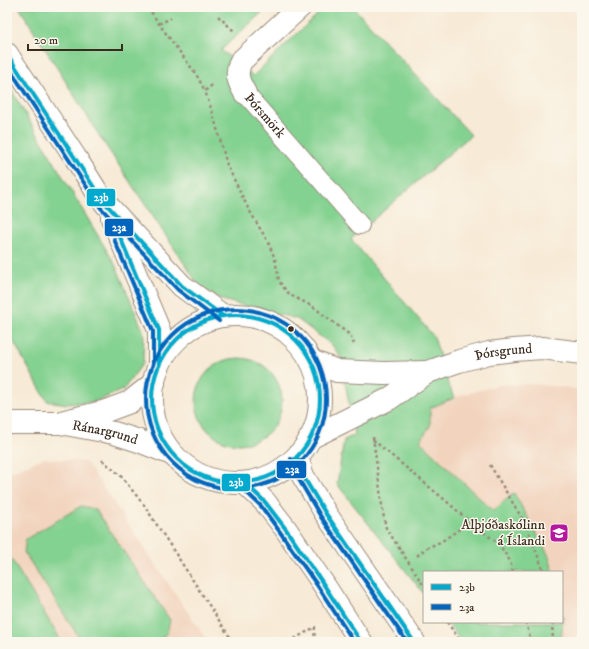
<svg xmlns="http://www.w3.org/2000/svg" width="589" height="649" font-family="'IM FELL DW Pica',serif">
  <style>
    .built { fill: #f2d4be }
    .green { fill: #84d291; stroke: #607e58 }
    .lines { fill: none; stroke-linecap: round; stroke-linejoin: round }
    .service-casing { stroke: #998a7a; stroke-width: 20 }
    .minor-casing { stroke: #998a7a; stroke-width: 24 }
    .tertiary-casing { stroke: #998a7a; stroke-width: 24 }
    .path { stroke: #998a7a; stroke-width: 2.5; stroke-dasharray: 3 3; stroke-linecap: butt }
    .service { stroke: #fff; stroke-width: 18 }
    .minor { stroke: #fff; stroke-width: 22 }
    .tertiary { stroke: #fff; stroke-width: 22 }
    .bus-1-casing { stroke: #fbf7ec; stroke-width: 7 }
    .bus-2-casing { stroke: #fbf7ec; stroke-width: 7 }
    .bus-1 { stroke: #00a9ce; stroke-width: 4 }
    .bus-2 { stroke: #0065bd; stroke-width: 4 }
    .bus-dot { fill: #3b2a1e; stroke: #fbf7ec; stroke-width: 1.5 }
    .labels { text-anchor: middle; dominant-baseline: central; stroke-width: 3; stroke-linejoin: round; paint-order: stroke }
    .street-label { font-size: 14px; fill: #3b2a1e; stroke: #fbf7ec }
    .poi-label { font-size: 14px; fill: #3b2a1e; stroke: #fbf7ec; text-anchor: end }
    .line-badge { stroke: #fbf7ec; stroke-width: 1.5 }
    .badge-label { font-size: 11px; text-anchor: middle; font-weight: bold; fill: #fff }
  </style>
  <rect width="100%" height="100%" fill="#fbf7ec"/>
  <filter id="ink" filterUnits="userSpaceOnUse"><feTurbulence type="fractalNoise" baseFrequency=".025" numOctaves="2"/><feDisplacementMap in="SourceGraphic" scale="8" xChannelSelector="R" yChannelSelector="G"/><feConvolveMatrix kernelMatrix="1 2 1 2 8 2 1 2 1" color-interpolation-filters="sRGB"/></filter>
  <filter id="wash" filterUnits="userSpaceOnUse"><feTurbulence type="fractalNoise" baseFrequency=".012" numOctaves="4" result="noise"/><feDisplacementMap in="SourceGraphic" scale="16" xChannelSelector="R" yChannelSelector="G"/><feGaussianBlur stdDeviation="0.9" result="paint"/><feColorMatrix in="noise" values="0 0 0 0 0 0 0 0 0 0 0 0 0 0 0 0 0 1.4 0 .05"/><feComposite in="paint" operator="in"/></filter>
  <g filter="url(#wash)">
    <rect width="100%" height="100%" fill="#f7ead6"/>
    <g class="built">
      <polygon points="532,384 571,388 582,390 582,642 561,642 563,619 562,614 562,572 553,572 549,556 513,493 493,511 419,441 430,426 430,408 459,396 498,385"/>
      <polygon points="43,458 86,462 208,642 7,642 7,474"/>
    </g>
    <g class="green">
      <polygon points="19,7 268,7 221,50 253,76 325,7 353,7 471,135 351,239 434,337 448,383 454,398 430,408 430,426 420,441 493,511 514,493 549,556 553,572 424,572 424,594 337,484 344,440 355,435 340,356 332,345 297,319 222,300 200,287 102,140"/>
      <polygon points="7,83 116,266 144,333 143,363 123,390 94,402 67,404 47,401 7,330"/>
      <circle cx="239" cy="401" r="43"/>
      <polygon points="81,506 95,509 170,620 167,634 155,642 82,642 24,552 26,539"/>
      <polygon points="7,552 60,639 56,642 7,642"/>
      <polygon points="562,614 563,619 561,642 462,642 446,622 562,622"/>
    </g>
  </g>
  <g filter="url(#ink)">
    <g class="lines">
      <defs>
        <g id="service">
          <path id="s1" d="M245 93 360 225"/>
        </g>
        <g id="minor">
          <path d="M245 93C238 81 235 74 241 61L300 7"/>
          <polyline points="311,361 337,371 384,373 428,372"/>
          <polyline points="65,421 103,412 130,402 154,383"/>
          <path id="s2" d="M7 423H60L114 433 139 441 172 454"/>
          <path id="s3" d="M310 438 389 399 428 372 459 361 489 353 514 350 542 348 582 353"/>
        </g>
        <g id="tertiary">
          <polyline points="7,54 75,157 97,192 106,204 182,286 223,316"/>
          <polyline points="112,218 159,330 159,365"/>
          <circle cx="236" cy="399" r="84"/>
          <polyline points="297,457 303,476 326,514 414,642"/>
          <polyline points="245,483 265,502 285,528 322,582 361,642"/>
        </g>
      </defs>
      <use href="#service" class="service-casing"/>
      <use href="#minor" class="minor-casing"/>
      <use href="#tertiary" class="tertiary-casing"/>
      <g class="path">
        <polyline points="148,7 159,24 196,74 205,91"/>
        <polyline points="218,16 234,31"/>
        <polyline points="159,24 171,18"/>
        <polyline points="212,85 205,91 213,114 227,165 248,208 268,242 275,259 279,281 284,288 290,295 312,306 350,335 354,344"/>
        <polyline points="373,437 383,513 386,528 424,586"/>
        <polyline points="373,440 445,500 470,522 499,544 510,561 513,572"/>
        <polyline points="102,460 120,475 144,505 233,642"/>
        <polyline points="490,465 526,525 544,572"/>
        <polyline points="417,556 425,549 442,541 470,522"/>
        <polyline points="447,622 461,642"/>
        <polyline points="526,622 531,642"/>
        <polyline points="552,622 553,642"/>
        <polyline points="289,642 315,627 314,642"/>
      </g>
      <use href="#service" class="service"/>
      <use href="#minor" class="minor"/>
      <use href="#tertiary" class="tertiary"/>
      <defs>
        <g id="bus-1">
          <polyline points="7,54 97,192 106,204 182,286 223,316"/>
          <polyline points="120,237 159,330 159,365"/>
          <circle cx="236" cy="399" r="84"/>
          <polyline points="297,457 303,476 326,514 414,642"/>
          <polyline points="245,483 265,502 285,528 322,582 361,642"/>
        </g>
        <g id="bus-2">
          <polyline points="7,65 92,195 101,208 178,290 219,321"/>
          <polyline points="114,239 153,331 153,365"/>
          <circle cx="236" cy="399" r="90"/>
          <polyline points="291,459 298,478 321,517 407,642"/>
          <polyline points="241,487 261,506 280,532 317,585 354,642"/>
        </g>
      </defs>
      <use href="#bus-1" class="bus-1-casing"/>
      <use href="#bus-2" class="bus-2-casing"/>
      <use href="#bus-1" class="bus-1"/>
      <use href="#bus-2" class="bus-2"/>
    </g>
  </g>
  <defs>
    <symbol id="school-square" viewBox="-11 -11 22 22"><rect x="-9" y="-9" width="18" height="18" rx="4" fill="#b5179e" stroke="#fbf7ec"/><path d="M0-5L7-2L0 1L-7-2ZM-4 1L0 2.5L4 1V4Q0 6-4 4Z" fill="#fff"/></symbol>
  </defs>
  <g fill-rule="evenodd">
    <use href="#school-square" x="548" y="522" width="22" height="22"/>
  </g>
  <circle class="bus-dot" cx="291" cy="329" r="3.5"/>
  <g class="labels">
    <g class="street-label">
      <text stroke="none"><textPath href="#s1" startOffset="30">Þórsmörk</textPath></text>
      <text stroke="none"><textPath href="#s3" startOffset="214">Þórsgrund</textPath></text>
      <text stroke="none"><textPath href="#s2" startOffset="99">Ránargrund</textPath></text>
    </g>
    <g class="poi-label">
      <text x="545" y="525">Alþjóðaskólinn<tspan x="545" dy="16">á Íslandi</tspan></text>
    </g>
  </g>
  <g class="line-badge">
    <rect x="86" y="188" width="30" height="19" rx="4" fill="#00a9ce"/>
    <rect x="104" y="218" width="30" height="19" rx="4" fill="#0065bd"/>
    <rect x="276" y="460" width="31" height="19" rx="4" fill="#0065bd"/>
    <rect x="221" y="473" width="30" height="19" rx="4" fill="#00a9ce"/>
  </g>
  <g class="badge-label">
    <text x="101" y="201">23b</text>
    <text x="119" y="231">23a</text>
    <text x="292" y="473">23a</text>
    <text x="236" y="486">23b</text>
  </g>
  <rect width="589" height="649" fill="none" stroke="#fbf7ec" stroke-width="24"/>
  <rect x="423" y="571" width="140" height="52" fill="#fbf7ec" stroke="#aea59a"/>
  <rect x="431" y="584" width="20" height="6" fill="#00a9ce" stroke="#aea59a"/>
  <text x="459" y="591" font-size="12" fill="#3b2a1e">23b</text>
  <rect x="431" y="604" width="20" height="6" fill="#0065bd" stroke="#aea59a"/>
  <text x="459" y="611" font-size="12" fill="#3b2a1e">23a</text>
  <path d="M28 44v6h94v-6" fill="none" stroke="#3b2a1e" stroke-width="2"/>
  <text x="34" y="44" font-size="12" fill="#3b2a1e" stroke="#fbf7ec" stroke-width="3" paint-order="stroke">20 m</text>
</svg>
